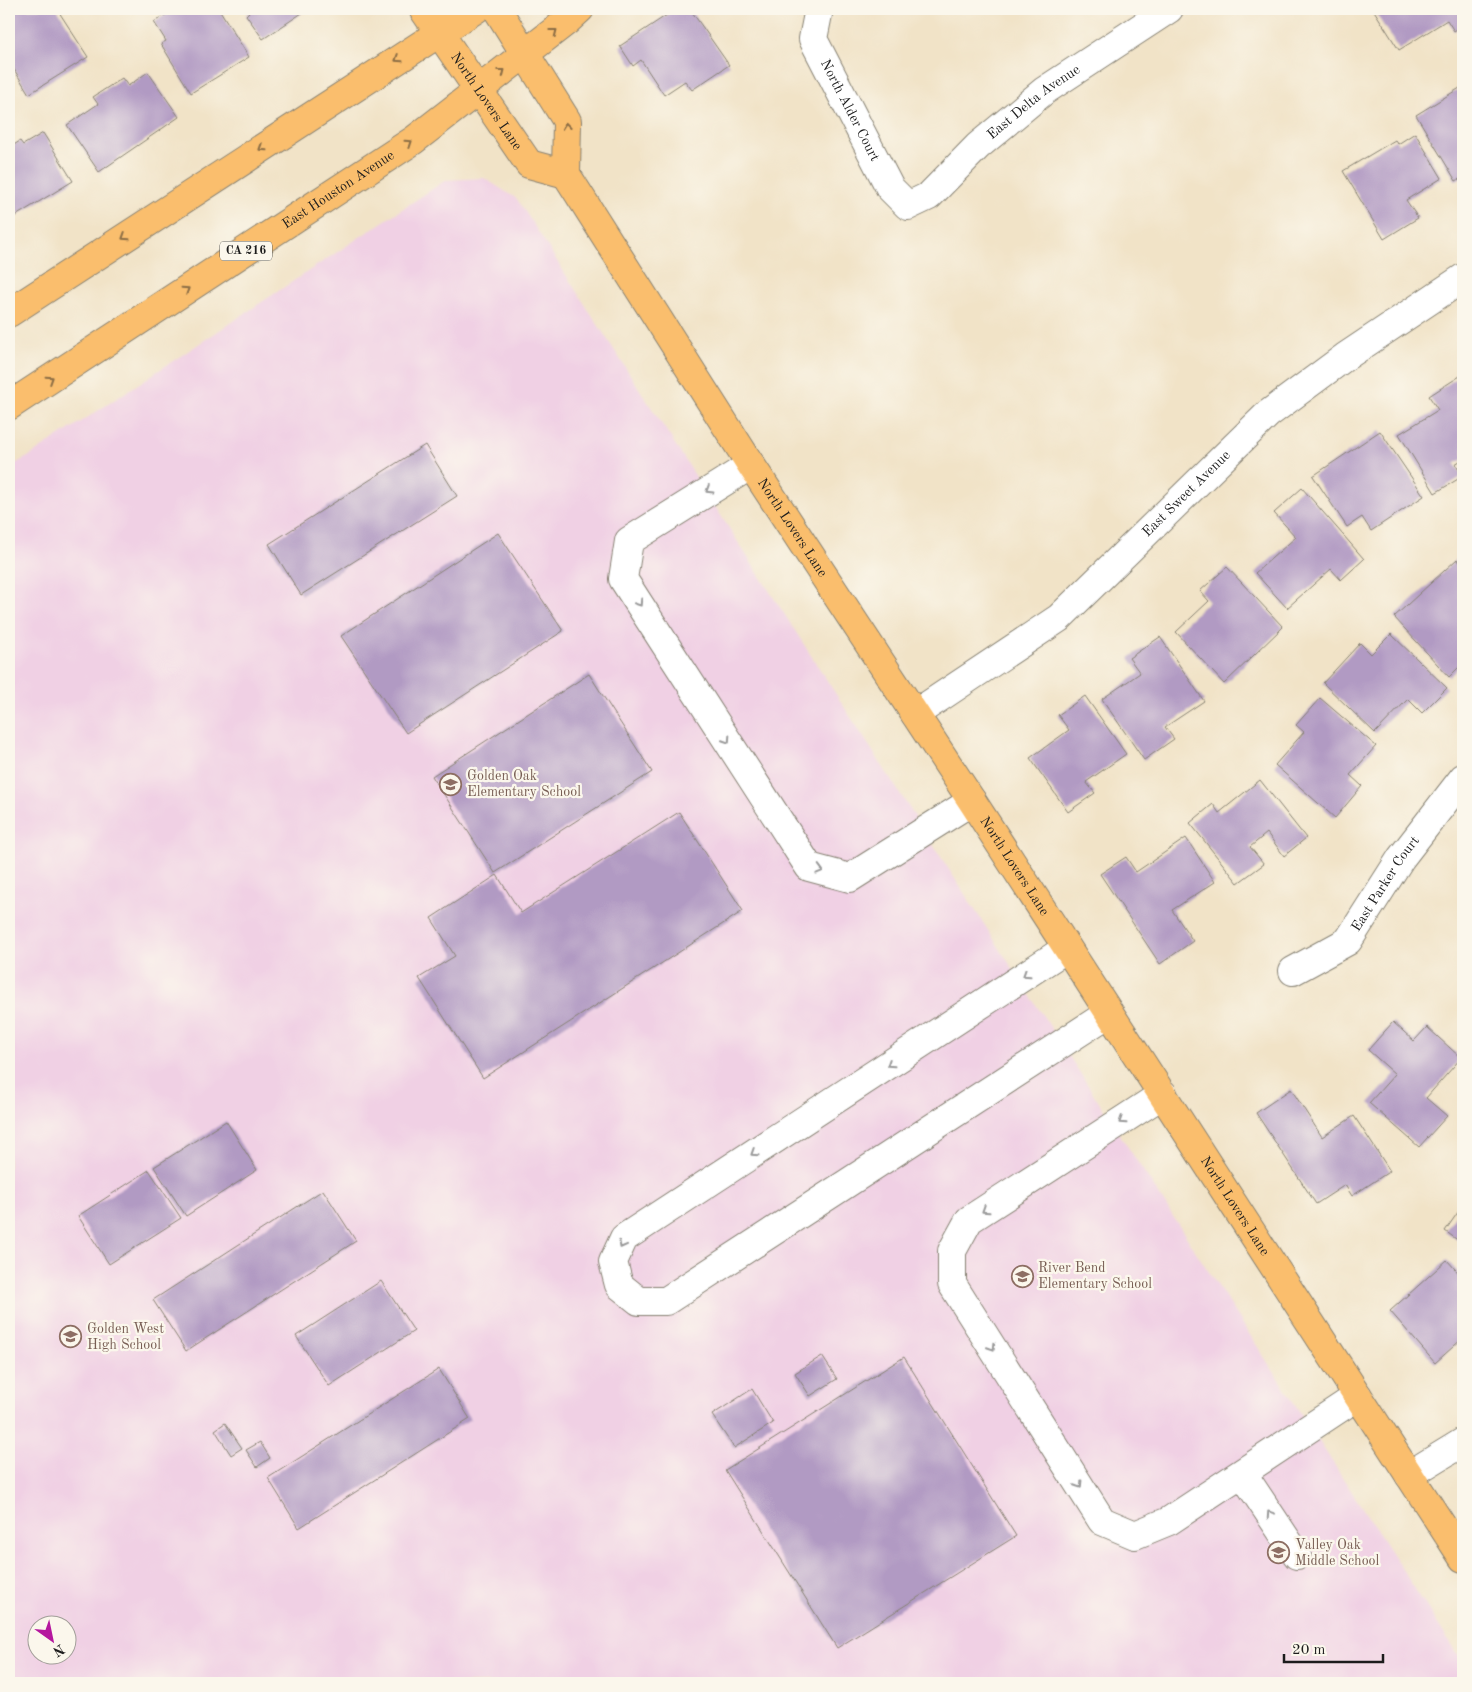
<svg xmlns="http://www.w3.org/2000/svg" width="1472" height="1692" font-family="'Old Standard TT',serif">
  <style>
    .built { fill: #f0d0e4; fill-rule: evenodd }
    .building { fill: #b19ac3 }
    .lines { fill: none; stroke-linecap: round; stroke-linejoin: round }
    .minor-casing { stroke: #868072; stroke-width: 30 }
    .major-casing { stroke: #868072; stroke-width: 30 }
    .minor { stroke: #fff; stroke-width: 28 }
    .major { stroke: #fabe6d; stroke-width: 28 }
    .oneway { stroke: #8b6d44 }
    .oneway2 { stroke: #999 }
    .labels { text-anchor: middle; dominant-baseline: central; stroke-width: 4.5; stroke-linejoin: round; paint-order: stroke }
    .shield { fill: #fbf7ec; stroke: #5f5e5a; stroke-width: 1 }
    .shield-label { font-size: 12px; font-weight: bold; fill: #1c1c1c }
    .street-label { font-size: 14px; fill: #1c1c1c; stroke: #fbf7ec }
    .education-label { font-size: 14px; fill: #785e54; stroke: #fbf7ec; text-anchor: start }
  </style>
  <rect width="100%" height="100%" fill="#fbf7ec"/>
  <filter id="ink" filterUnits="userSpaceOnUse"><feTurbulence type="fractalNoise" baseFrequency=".02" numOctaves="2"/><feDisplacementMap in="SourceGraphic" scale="10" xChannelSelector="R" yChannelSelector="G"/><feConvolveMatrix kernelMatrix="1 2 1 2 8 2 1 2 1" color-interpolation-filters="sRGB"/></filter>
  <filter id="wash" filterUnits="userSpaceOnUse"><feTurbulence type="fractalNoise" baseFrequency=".0096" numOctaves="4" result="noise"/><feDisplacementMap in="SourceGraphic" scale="20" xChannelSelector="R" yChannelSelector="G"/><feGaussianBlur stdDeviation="1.12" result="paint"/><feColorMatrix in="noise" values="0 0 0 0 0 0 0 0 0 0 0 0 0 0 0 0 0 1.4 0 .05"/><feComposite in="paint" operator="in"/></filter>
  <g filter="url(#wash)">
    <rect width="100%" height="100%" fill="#f1e3c7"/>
    <path class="built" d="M484 178 517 199 1098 1101 1463 1663V1683H9V467L28 457 446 180ZM38 1624H68V1654H38Z"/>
    <g id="blocks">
      <g class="building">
        <polygon points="16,9 57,9 88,57 29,94 9,61 9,13"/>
        <polygon points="175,9 219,9 249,57 191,93 161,44 166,41 154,22"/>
        <polygon points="247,9 308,9 263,39 246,15 249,12"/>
        <polygon points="676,9 690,9 729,65 692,90 685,81 664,95 641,60 633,66 620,46"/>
        <polygon points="1373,9 1463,9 1463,25 1454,31 1447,20 1399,50"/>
        <polygon points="148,72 179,117 99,172 67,125 98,104 93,97 122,78 128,86"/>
        <polygon points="1463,86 1463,177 1456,181 1416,115"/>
        <polygon points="43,133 73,181 9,220 9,148 20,141 23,145"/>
        <polygon points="1415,133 1442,178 1406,200 1418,218 1384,239 1343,171 1395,140 1398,144"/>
        <polygon points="1460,376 1463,382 1463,459 1455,464 1463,476 1435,493 1399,434 1438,410 1429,396"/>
        <polygon points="1380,431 1424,496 1371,531 1362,517 1347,527 1313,476"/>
        <polygon points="425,445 457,496 301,595 269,544"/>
        <polygon points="1302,488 1364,559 1341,580 1331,569 1287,608 1255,573 1296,537 1274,513"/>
        <polygon points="498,533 563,631 406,733 341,636"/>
        <polygon points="1457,559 1463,566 1463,663 1449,677 1394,617"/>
        <polygon points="1227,567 1283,627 1224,684 1176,632 1209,601 1200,591"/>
        <polygon points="1391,634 1447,688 1422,713 1408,699 1375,733 1323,683 1360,643 1371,654"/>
        <polygon points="1160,637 1204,701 1165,727 1174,739 1144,760 1102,699 1140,673 1129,658"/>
        <polygon points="589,674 652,772 495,873 432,776"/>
        <polygon points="1085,696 1126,754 1086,782 1095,793 1068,812 1030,758 1069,730 1058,715"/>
        <polygon points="1320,698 1376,746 1350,775 1362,786 1335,818 1275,765 1304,732 1296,725"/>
        <polygon points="1260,780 1306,838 1284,856 1267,833 1250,847 1264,864 1238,883 1190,823 1213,804 1219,813"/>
        <polygon points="679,812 743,911 483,1078 419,978 455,956 431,918 497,875 521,913"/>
        <polygon points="1186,838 1215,882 1172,910 1193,941 1160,964 1100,874 1126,857 1136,872"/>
        <polygon points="1393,1022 1414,1041 1427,1027 1461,1058 1426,1098 1447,1116 1419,1147 1369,1103 1395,1074 1368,1050"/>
        <polygon points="1291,1089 1322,1137 1354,1116 1390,1171 1352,1196 1345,1185 1316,1204 1256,1113"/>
        <polygon points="226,1121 257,1170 186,1216 154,1167"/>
        <polygon points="149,1170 181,1218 109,1264 78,1216"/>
        <polygon points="323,1190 356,1241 186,1351 153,1300"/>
        <polygon points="1463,1205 1463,1244 1445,1231"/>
        <polygon points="1447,1260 1463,1278 1463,1338 1435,1363 1390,1311"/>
        <polygon points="381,1281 414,1331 329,1386 296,1336"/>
        <polygon points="822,1356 837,1379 810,1396 795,1373"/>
        <polygon points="904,1357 1016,1536 837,1648 725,1470"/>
        <polygon points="439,1369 470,1419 299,1528 268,1478"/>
        <polygon points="752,1389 773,1423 734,1448 712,1415"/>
        <polygon points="225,1423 242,1448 231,1455 215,1430"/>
        <polygon points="260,1442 270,1458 257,1467 246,1450"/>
      </g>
    </g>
  </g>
  <g filter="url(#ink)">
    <use href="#blocks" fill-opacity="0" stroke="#868072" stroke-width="1"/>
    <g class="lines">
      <defs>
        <g id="minor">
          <path id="s1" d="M819 9 813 39 890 188 908 206 929 196 978 146 1044 91 1169 9"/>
          <polyline points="751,465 629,541 623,579 809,867 850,878 972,801"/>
          <path id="s2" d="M915 714 1059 618 1268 414 1345 357 1463 278"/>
          <polyline points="1067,948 624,1238 613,1262 619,1285 639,1301 666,1301 1109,1013"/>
          <path id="s3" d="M1293 971 1348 941 1401 858 1463 778"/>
          <polyline points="1163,1094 969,1220 952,1251 952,1284 1102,1521 1135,1535 1169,1521 1358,1396"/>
          <polyline points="1243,1474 1297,1555"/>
          <polyline points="1409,1475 1463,1442"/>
        </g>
        <g id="major">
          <path id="s4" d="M423 9 529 164 566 174"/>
          <path id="s5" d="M497 9 567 121 566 174 751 465 972 801 1463 1558"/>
          <polyline points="9,313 476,9"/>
          <path id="s6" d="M9 406 414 140 567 21 580 9"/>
        </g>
      </defs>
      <use href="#minor" class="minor-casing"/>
      <use href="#major" class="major-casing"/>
      <use href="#minor" class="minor"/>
      <use href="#major" class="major"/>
    </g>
    <defs><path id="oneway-chevron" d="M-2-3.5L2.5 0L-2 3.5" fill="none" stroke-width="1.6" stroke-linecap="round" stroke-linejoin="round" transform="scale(1.25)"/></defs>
    <g class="oneway">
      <use href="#oneway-chevron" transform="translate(554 32) rotate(-38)"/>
      <use href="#oneway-chevron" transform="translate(398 59) rotate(147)"/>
      <use href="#oneway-chevron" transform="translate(502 72) rotate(-38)"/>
      <use href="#oneway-chevron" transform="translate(566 126) rotate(-96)"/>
      <use href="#oneway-chevron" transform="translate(409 143) rotate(-34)"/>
      <use href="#oneway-chevron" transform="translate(262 148) rotate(147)"/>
      <use href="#oneway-chevron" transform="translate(125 237) rotate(147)"/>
      <use href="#oneway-chevron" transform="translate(186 290) rotate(-33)"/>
      <use href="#oneway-chevron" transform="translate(50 379) rotate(-33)"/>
    </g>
    <g class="oneway2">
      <use href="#oneway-chevron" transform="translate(709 490) rotate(148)"/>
      <use href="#oneway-chevron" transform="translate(639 603) rotate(57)"/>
      <use href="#oneway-chevron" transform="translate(727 740) rotate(57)"/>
      <use href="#oneway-chevron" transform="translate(820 870) rotate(15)"/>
      <use href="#oneway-chevron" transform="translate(1026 974) rotate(147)"/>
      <use href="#oneway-chevron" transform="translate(890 1064) rotate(147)"/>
      <use href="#oneway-chevron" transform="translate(1122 1121) rotate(147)"/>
      <use href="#oneway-chevron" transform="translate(754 1153) rotate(147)"/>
      <use href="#oneway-chevron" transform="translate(985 1210) rotate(147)"/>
      <use href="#oneway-chevron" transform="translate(622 1245) rotate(118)"/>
      <use href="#oneway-chevron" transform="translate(992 1347) rotate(58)"/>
      <use href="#oneway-chevron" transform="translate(1079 1485) rotate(58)"/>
      <use href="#oneway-chevron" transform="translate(1270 1514) rotate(-124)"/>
    </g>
  </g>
  <defs>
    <symbol id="school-ring" viewBox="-11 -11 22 22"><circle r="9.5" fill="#fbf7ec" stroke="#8d6e63" stroke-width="1.5"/><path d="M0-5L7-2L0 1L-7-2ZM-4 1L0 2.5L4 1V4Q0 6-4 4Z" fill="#8d6e63"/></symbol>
  </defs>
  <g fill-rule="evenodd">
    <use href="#school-ring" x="438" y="772" width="25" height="25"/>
    <use href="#school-ring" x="1010" y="1264" width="25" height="25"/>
    <use href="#school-ring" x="58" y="1324" width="25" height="25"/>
    <use href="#school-ring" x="1266" y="1540" width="25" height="25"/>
  </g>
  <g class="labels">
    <rect class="shield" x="220" y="241.5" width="52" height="19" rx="4"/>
    <g class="shield-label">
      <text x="246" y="251">CA 216</text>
    </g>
    <g class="street-label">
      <text stroke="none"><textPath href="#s4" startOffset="112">North Lovers Lane</textPath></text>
      <text stroke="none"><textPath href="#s1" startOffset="388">East Delta Avenue</textPath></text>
      <text stroke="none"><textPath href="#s1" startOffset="111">North Alder Court</textPath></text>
      <text stroke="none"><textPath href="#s6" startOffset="394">East Houston Avenue</textPath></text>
      <text stroke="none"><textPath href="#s2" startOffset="351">East Sweet Avenue</textPath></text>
      <text stroke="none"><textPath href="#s5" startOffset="605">North Lovers Lane</textPath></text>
      <text stroke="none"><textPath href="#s5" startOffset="1010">North Lovers Lane</textPath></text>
      <text stroke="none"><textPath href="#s3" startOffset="131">East Parker Court</textPath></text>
      <text stroke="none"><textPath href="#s5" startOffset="1415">North Lovers Lane</textPath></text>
    </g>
    <g class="education-label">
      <text x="467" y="776">Golden Oak<tspan x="467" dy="16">Elementary School</tspan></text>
      <text x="1038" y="1268">River Bend<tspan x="1038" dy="16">Elementary School</tspan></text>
      <text x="87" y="1329">Golden West<tspan x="87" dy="16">High School</tspan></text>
      <text x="1295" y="1545">Valley Oak<tspan x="1295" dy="16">Middle School</tspan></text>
    </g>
  </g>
  <rect width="1472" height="1692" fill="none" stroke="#fbf7ec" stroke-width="30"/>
  <g transform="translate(52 1640) rotate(147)"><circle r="24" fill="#fbf7ec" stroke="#a29f99"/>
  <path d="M0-4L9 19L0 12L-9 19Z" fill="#b5179e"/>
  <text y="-8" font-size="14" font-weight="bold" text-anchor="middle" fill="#1c1c1c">N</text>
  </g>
  <path d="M1284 1654v8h99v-8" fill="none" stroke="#1c1c1c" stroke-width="2.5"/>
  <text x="1292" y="1654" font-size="15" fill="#1c1c1c" stroke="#fbf7ec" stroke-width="4" paint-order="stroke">20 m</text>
</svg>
